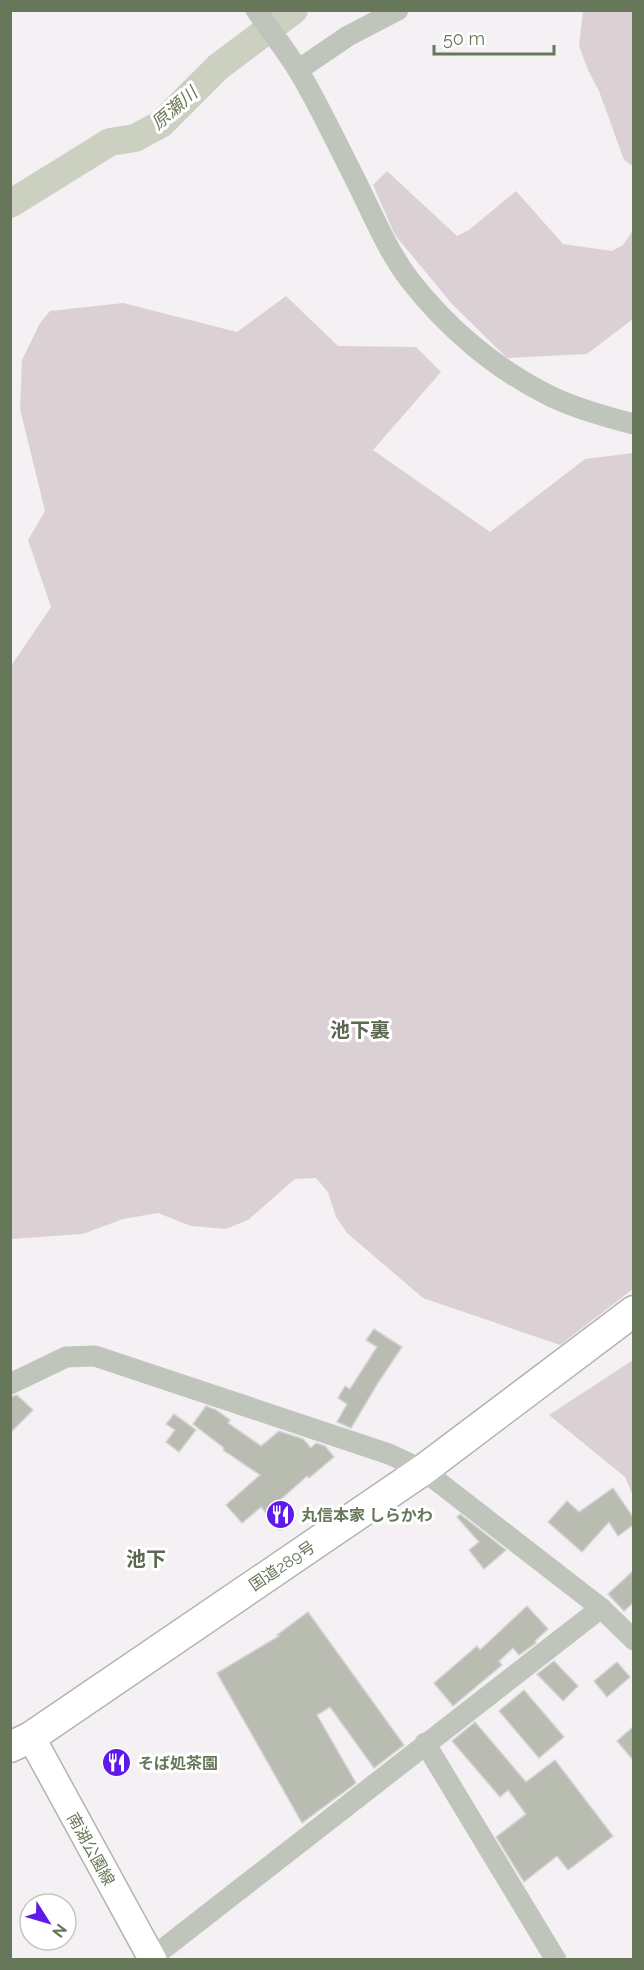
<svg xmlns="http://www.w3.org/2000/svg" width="644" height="1970" font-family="Raleway,'Noto Sans JP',sans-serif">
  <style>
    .green { fill: #dbd1d4 }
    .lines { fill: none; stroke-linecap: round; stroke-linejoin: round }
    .river { stroke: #cbd0c1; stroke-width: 28 }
    .building { fill: #b8bcb1; stroke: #d5d3d5; stroke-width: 1.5 }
    .major-casing { stroke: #b0b6ab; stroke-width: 30 }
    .highway-casing { stroke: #b1b6ad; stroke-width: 33 }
    .minor { stroke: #c0c5bc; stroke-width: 21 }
    .major { stroke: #fff; stroke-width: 27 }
    .highway { stroke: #fff; stroke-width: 30 }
    .labels { text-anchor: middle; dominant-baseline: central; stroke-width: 6; stroke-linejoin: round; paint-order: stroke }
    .poi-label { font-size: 16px; font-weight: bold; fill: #67775a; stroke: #fff; text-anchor: start }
    .street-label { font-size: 16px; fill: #67775a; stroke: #fff }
    .water-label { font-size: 18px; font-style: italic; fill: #6d7958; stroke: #fff }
    .quarter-label { font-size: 20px; font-weight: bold; fill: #5b6750; stroke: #fff }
  </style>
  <rect width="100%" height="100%" fill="#f4f0f4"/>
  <g class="green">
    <polygon points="583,11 633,11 633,166 624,160 599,91 588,70 579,46"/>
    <polygon points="387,171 457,236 469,230 516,191 563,244 612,251 623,245 633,230 633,319 587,354 507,358 452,304 395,235 373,185"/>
    <polygon points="286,296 338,346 416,347 441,372 373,450 490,532 585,459 633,453 633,1289 560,1345 423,1298 347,1233 336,1217 328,1192 316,1178 295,1179 248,1220 226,1229 191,1226 158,1213 123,1219 83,1234 11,1239 11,666 51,607 28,540 45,511 20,409 22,360 40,323 50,311 123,303 237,332"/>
    <polygon points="633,1360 633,1496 625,1477 549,1415"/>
  </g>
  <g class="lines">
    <polyline class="river" points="10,204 110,142 135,138 161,124 218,67 294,10"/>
  </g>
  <g class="building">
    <polygon points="374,1329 402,1347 378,1383 351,1428 337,1422 347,1404 338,1398 345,1386 350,1389 377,1347 366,1340"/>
    <polygon points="17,1395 33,1410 10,1433 10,1397"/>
    <polygon points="206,1406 216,1410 230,1420 228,1423 261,1446 279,1431 303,1439 311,1448 316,1443 325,1446 334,1457 309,1478 307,1476 279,1501 294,1518 280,1530 261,1507 242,1523 226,1505 260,1475 223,1450 224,1448 193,1424"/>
    <polygon points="174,1414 196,1430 179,1452 166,1442 175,1430 166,1424"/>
    <polygon points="613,1488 633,1517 633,1525 618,1536 609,1522 582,1552 548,1522 567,1501 579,1512"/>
    <polygon points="460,1514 506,1550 484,1569 469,1550 479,1542 457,1517"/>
    <polygon points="633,1571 633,1603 624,1611 608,1594"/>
    <polygon points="527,1606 548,1629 535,1641 536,1643 519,1655 513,1648 499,1661 502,1665 453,1706 434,1683 477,1646 480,1650"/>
    <polygon points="308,1612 404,1745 374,1768 330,1707 317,1715 356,1783 302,1823 217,1673 279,1636 277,1635"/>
    <polygon points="554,1661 578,1686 563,1701 537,1674"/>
    <polygon points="617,1662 630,1677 607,1697 594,1681"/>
    <polygon points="524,1690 564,1737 539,1758 499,1711"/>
    <polygon points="475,1722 526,1782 555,1760 613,1836 568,1870 557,1856 524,1882 496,1837 526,1814 508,1790 500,1797 452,1741"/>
    <polygon points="633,1727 633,1760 617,1741"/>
  </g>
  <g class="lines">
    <defs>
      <polyline id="major" points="31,1737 153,1960"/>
      <polyline id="highway" points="10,1747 31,1737 423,1470 634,1311"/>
    </defs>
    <use href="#major" class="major-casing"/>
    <use href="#highway" class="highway-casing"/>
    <g class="minor">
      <path d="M256 10C270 30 285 49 298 70 318 103 335 140 353 175 371 210 385 247 409 279 446 327 496 370 552 397 578 409 606 417 634 424"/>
      <polyline points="298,70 348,36 398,10"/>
      <polyline points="10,1384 66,1357 95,1356 389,1454 423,1470 601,1608 634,1640"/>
      <polyline points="425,1743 556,1960"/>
      <polyline points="149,1960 601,1608"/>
    </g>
    <use href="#major" class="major"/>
    <use href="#highway" class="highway"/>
  </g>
  <defs>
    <symbol id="restaurant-disc" viewBox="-11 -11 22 22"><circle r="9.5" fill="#5f1aea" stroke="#fff"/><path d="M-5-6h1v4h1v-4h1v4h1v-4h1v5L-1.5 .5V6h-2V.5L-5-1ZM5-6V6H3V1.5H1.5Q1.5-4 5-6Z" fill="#fff"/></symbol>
  </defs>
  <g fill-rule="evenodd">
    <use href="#restaurant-disc" x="264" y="1498" width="33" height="33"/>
    <use href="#restaurant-disc" x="100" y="1746" width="33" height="33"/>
  </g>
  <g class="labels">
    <g class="poi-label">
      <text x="301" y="1515">丸信本家 しらかわ</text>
      <text x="138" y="1763">そば処茶園</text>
    </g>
    <g class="street-label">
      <text transform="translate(282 1566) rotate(-34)">国道289号</text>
      <text transform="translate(91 1849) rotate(61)">南湖公園線</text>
    </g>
    <g class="water-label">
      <text transform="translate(174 108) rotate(-41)">原瀬川</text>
    </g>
    <g class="quarter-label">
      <text x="360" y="1030">池下裏</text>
      <text x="146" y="1559">池下</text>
    </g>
  </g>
  <rect width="644" height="1970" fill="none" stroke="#67775a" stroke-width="24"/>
  <g transform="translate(48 1922) rotate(127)"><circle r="28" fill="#ffffff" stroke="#c2c9bd" stroke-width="1.5"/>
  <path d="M0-4.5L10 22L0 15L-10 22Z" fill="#5f1aea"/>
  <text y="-9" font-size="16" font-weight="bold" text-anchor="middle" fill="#67775a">N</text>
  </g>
  <path d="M434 45v9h120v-9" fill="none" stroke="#67775a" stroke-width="3"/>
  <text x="443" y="45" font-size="18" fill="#67775a" stroke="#ffffff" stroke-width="4.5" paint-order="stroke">50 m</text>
</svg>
